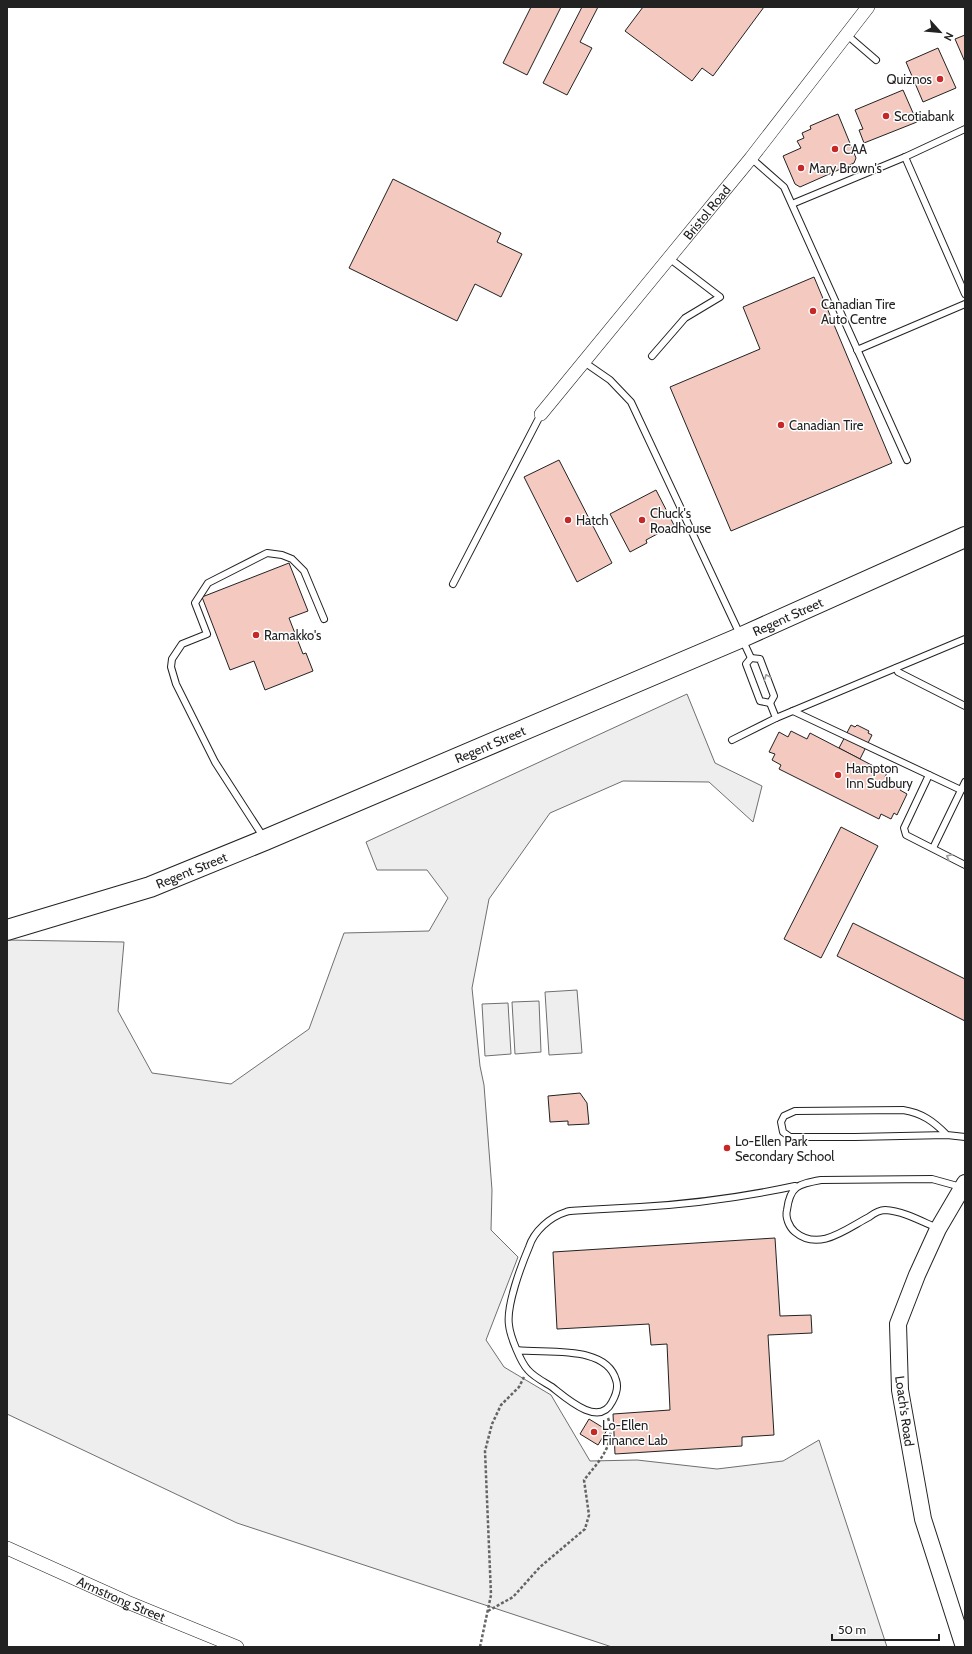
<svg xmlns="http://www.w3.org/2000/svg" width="972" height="1654" font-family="Cabin,sans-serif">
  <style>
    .green { fill: #eee; stroke: #6f6f6f }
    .building { fill: #f3c9c0; stroke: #222 }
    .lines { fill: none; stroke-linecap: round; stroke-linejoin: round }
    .service-casing { stroke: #222; stroke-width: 8 }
    .minor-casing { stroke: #222; stroke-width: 14 }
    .tertiary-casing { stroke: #222; stroke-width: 18 }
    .primary-casing { stroke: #222; stroke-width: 22 }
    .path { stroke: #646464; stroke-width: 2.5; stroke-dasharray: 3 2; stroke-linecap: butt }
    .service { stroke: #fff; stroke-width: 6 }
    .minor { stroke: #fff; stroke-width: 13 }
    .tertiary { stroke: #fff; stroke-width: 16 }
    .primary { stroke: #fff; stroke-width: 20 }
    .oneway { stroke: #9c9c9c }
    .poi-dot { fill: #c62828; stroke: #fff; stroke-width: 1.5 }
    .labels { text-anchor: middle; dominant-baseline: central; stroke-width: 3; stroke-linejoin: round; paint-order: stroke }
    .poi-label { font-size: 13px; fill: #222; stroke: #fff; text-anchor: start }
    .street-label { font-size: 13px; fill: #222; stroke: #fff }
  </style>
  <rect width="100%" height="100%" fill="#fff"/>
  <g class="green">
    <polygon points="687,694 715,763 762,786 753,822 709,782 623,781 550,813 489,899 472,988 480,1066 484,1085 492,1190 491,1230 518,1257 486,1340 504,1367 551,1395 590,1461 637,1460 717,1469 783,1461 819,1440 887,1647 612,1647 237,1523 7,1414 7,940 124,942 118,1011 152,1073 231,1084 309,1029 344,933 429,931 448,898 427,870 377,870 366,842"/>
    <polygon points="577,990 582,1053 549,1055 545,992"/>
    <polygon points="539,1001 541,1052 515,1054 512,1002"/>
    <polygon points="508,1003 511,1054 485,1056 482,1004"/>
  </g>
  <g class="building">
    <polygon points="531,7 561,7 527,75 503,63"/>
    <polygon points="582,7 598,7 580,42 592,48 567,95 543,83"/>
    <polygon points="643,7 764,7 713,76 702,68 692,81 625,31"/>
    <polygon points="965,35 965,62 955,39"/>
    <polygon points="938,48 956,88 923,102 906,62"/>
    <polygon points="903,90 917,122 864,143 859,130 863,129 855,110"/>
    <polygon points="838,114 856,158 854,163 800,187 795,184 783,156 801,148 797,141 804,138 802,133 811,129 810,126"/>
    <polygon points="393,179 501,233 497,242 522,254 501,297 475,284 457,321 349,268"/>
    <polygon points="814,277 892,463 731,531 670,387 760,349 743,307"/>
    <polygon points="559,460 612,563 577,582 524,477"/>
    <polygon points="656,490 674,525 646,540 647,543 630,552 610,514"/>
    <polygon points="289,563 308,611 289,618 303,654 306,653 313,671 265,690 254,661 230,670 202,597"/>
    <polygon points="851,725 855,727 857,725 869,731 868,733 872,735 860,759 839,748"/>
    <polygon points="791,731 807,739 810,733 887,773 885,777 902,785 900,790 907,794 897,815 894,813 891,819 881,814 879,819 779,769 781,765 772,760 775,754 769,752 779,732 788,737"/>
    <polygon points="841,827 878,846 821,958 784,939"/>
    <polygon points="853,923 965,979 965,1021 837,956"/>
    <polygon points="580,1093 587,1103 589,1124 568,1125 568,1121 550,1122 548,1096"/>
    <polygon points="775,1238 780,1316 811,1315 812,1333 768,1335 774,1435 742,1437 742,1446 615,1454 613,1414 670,1410 667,1344 651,1345 649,1324 557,1329 553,1252"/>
    <polygon points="589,1419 607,1430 598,1445 580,1434"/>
  </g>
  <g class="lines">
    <defs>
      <g id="service">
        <polyline points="847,35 876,60"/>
        <polyline points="905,157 965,294"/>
        <polyline points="751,158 784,187 907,460"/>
        <polyline points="792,204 905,157 965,129"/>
        <polyline points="857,350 965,304"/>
        <polyline points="652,356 685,318 720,297 669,258"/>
        <polyline points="584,362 610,380 631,402 751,658"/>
        <polyline points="453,584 541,414"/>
        <polyline points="751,658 760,659 774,696 770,703"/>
        <polyline points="751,658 746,664 760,701 770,703"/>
        <polyline points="896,668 898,672 965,706"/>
        <polyline points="793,711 961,790"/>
        <polyline points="776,718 965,639"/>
        <polyline points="732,740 776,718 770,703"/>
        <polyline points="929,775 904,828 906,835 965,865"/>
        <polyline points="264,838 215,762 176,684 171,667 172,659 182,644 207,634 195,603 208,583 267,553 282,555 292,559 304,571 324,619"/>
        <polyline points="933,848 965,782"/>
        <path d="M947 1135C933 1121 922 1113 903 1110L795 1111 784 1116 781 1122 783 1132 790 1137H855L947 1135 965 1137"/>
        <path d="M937 1228C921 1221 903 1211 885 1210 880 1210 873 1214 869 1217 846 1229 819 1252 795 1232 789 1227 785 1217 787 1210 790 1186 798 1184 821 1180L932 1179 961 1187"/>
        <path d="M517 1350C545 1354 606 1344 616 1380 619 1388 616 1395 612 1402 599 1428 566 1398 552 1387 544 1382 534 1377 528 1370 521 1363 510 1336 509 1325 506 1306 521 1266 529 1247 534 1231 550 1217 566 1212 571 1210 579 1211 585 1210 603 1209 622 1208 640 1207 693 1204 744 1197 795 1186"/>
      </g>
      <g id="minor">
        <path id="s1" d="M541 414 751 158 868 7"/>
        <path id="s2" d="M7 1548 127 1602 237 1647"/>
      </g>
      <polyline id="tertiary" points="964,1647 923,1519 900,1390 898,1324 917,1275 938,1229 965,1183"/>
      <g id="primary">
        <path id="s3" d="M7 930 150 887 265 840 742 637 965 537"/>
      </g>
    </defs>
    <use href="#service" class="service-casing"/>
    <use href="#minor" class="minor-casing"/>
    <use href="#tertiary" class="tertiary-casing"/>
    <use href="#primary" class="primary-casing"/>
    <g class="path">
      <path d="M488 1611 513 1597 540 1567 585 1529 589 1515 584 1480C599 1461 617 1444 608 1418"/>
      <polyline points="480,1647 491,1595 485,1451 492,1424 501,1405 519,1387 524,1377"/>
    </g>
    <use href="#service" class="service"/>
    <use href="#minor" class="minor"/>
    <use href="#tertiary" class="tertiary"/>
    <use href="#primary" class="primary"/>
  </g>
  <defs><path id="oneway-chevron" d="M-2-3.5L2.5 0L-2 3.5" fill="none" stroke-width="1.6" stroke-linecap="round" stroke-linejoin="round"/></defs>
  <g class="oneway">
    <use href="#oneway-chevron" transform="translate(767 677) rotate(-111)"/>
    <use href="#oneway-chevron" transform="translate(949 857) rotate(-153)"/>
  </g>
  <g class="poi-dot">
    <circle cx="940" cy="79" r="4"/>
    <circle cx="886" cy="116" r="4"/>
    <circle cx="835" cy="149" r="4"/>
    <circle cx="801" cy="168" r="4"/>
    <circle cx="813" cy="311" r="4"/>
    <circle cx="781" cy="425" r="4"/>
    <circle cx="568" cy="520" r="4"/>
    <circle cx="642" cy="520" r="4"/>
    <circle cx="256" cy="635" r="4"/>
    <circle cx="838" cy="775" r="4"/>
    <circle cx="727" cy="1148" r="4"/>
    <circle cx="594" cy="1432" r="4"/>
  </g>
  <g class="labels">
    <g class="poi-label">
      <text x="932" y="79" text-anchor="end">Quiznos</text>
      <text x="894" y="116">Scotiabank</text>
      <text x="843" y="149">CAA</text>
      <text x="809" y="168">Mary Brown's</text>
      <text x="821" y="304">Canadian Tire<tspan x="821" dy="15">Auto Centre</tspan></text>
      <text x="789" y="425">Canadian Tire</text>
      <text x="650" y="513">Chuck's<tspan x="650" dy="15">Roadhouse</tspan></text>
      <text x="576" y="520">Hatch</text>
      <text x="264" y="635">Ramakko's</text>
      <text x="846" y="768">Hampton<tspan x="846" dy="15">Inn Sudbury</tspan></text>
      <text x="735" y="1141">Lo-Ellen Park<tspan x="735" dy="15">Secondary School</tspan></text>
      <text x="602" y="1425">Lo-Ellen<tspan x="602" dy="15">Finance Lab</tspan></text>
    </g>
    <g class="street-label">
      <text stroke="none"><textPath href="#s1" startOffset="261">Bristol Road</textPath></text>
      <text stroke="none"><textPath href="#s3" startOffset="842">Regent Street</textPath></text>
      <text stroke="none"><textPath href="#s3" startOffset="518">Regent Street</textPath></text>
      <text stroke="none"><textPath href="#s3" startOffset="194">Regent Street</textPath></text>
      <text transform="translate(905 1411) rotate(82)">Loach's Road</text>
      <text stroke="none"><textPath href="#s2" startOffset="125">Armstrong Street</textPath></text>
    </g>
  </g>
  <rect width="972" height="1654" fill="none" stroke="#222222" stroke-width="16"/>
  <g transform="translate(940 32) rotate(117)" stroke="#ffffff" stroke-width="3" paint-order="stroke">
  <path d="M0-3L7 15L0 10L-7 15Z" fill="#222222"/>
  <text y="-6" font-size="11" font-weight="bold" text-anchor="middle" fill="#222222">N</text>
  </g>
  <path d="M832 1634v6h107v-6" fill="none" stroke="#222222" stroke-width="2"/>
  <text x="838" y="1634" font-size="12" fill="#222222" stroke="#ffffff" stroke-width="3" paint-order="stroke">50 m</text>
</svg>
